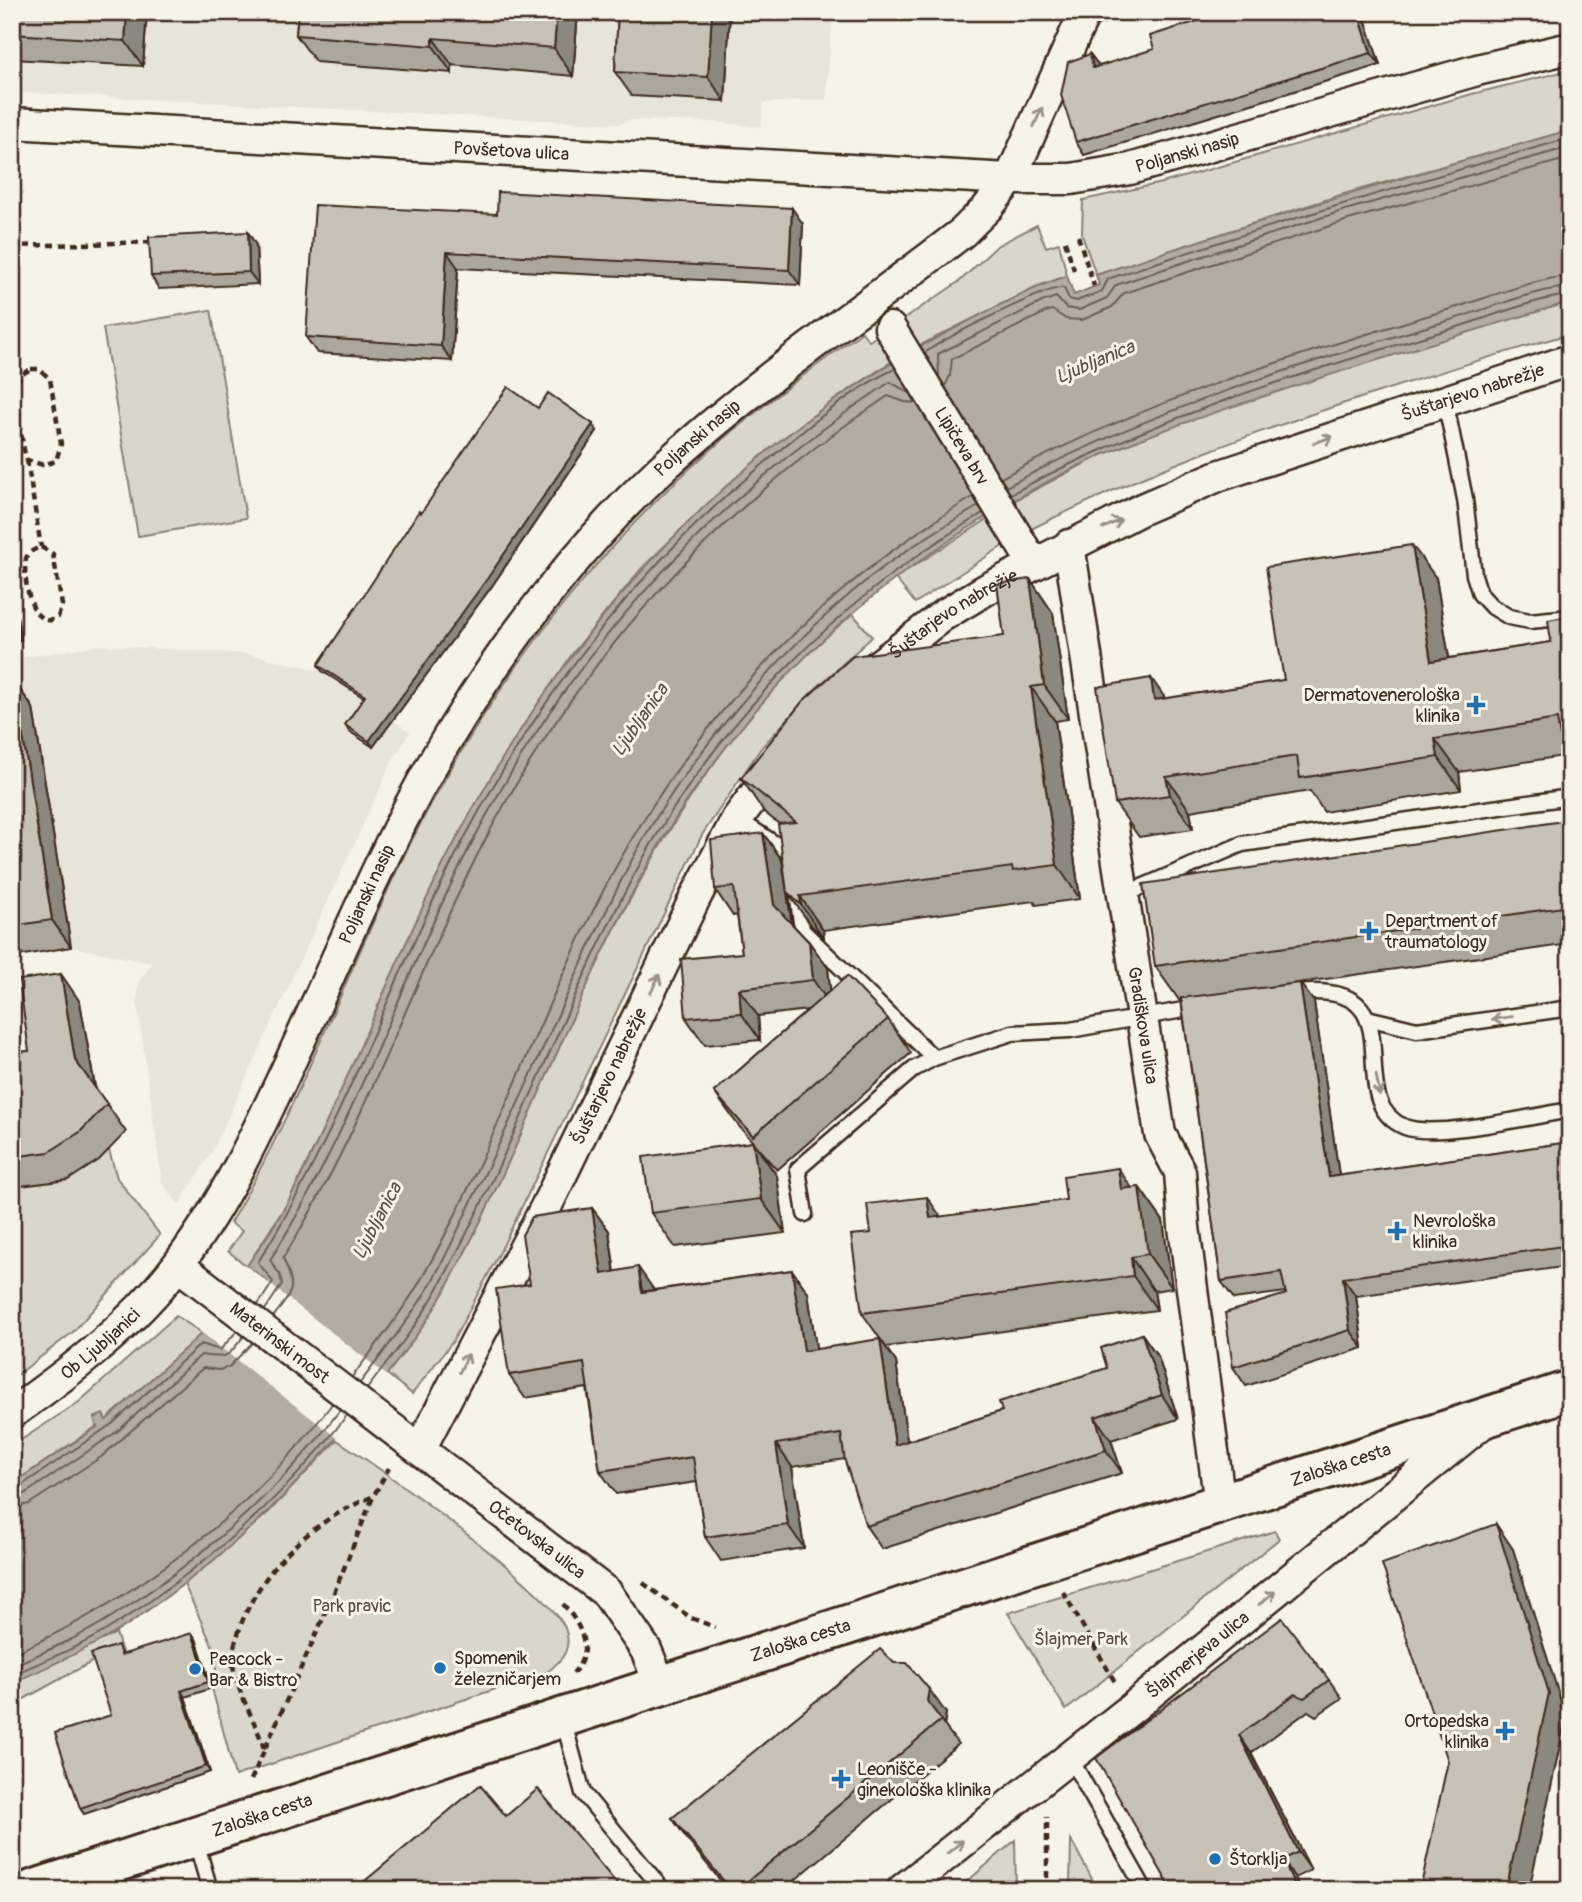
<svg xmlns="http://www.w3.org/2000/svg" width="1582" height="1902" font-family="Pangolin,sans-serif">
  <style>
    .built { fill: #e9e4d9 }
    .green { fill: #dbd6cb; stroke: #8b8074; stroke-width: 2 }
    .water { fill: #b4aca0; stroke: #84786c; stroke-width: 2 }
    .pier { fill: #f7f3e8 }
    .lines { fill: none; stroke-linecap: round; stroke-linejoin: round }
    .shore { stroke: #6b5e52; stroke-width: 2 }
    .lane-casing { stroke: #3b2a1e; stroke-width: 19 }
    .street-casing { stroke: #3b2a1e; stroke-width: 35 }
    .primary-casing { stroke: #3b2a1e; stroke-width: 44 }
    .path { stroke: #3b2a1e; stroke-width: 4.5; stroke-dasharray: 7 5; stroke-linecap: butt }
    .lane { stroke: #f7f3e8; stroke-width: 14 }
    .street { stroke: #f7f3e8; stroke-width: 30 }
    .primary { stroke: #f7f3e8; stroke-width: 38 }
    .wall { fill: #aca69d; stroke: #3b2a1e; stroke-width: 2 }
    .shaded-wall { fill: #8c877f; stroke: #3b2a1e; stroke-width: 2 }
    .building { fill: #c8c1b6; stroke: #3b2a1e; stroke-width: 2 }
    .oneway { stroke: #998e83 }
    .poi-dot { fill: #1f6fb2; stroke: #f7f3e8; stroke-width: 2.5 }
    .labels { text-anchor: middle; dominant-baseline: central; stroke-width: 6; stroke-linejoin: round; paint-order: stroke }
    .street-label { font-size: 18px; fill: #3b2a1e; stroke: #f7f3e8 }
    .poi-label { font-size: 18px; fill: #3b2a1e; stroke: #f7f3e8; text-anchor: start }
    .park-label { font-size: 18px; fill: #5b4c41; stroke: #f7f3e8 }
    .water-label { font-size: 19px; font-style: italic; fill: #5f5145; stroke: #f7f3e8 }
  </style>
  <rect width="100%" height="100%" fill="#f7f3e8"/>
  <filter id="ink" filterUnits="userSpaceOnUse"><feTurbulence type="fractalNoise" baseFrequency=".0143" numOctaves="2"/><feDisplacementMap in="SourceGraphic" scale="14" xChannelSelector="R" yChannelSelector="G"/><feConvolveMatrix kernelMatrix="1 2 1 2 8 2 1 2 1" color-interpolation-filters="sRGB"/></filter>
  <g filter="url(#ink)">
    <g class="built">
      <polygon points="12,12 833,12 826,99 764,103 761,127 714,122 630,120 619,124 12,92"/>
      <polygon points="100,645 249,654 322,671 410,732 393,760 212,1152 179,1205 162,1182 137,1001 139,981 152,963 71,947 12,957 12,659"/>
    </g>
    <g class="green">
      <polygon points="1570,70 1570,130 1340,195 1096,275 1082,235 1083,200 1162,183 1472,94"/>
      <polygon points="1037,225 1046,247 1059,243 1067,276 1035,287 913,349 895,325 960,281 998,245"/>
      <path d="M1570 302V334C1507 351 1444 371 1382 391 1254 432 1144 472 1023 533L1008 504 1099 456 1190 419 1369 360Z"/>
      <polygon points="211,310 246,518 138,536 103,328"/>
      <path d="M862 332 869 341 884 332 898 357 827 405 724 488 641 569 572 654 476 804 443 865 348 1079 288 1202 247 1266 228 1251 242 1231 230 1223C302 1102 348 966 412 840 482 703 574 576 687 471 742 420 802 376 862 332Z"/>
      <polygon points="996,514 1012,540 915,603 895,578"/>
      <path d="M853 614 872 637 813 691 761 748 702 835 500 1252 453 1341 412 1394 387 1374C477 1256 524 1117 587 985 652 848 733 710 853 614Z"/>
      <polygon points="109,1150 117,1178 160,1235 73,1332 12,1379 12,1187"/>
      <polygon points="176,1316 202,1333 106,1421 95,1418 97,1426 12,1484 12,1446 79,1402"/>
      <path d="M337 1440C381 1469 547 1587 565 1628 573 1648 562 1661 547 1672L235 1776 212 1688 218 1658 184 1584 268 1513Z"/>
      <polygon points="1275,1531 1279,1539 1066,1710 1008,1613"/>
      <polygon points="116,1633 122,1652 95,1660 13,1705 12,1711 12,1683"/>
      <polygon points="1015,1840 1016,1890 957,1890 1011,1844"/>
      <polygon points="1071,1840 1098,1890 1070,1890"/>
    </g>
    <path class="water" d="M1570 130V302C1472 331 1374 360 1277 392 1217 412 1159 430 1102 455 1011 496 910 561 836 628 759 697 690 786 641 877 568 1012 518 1158 444 1292 426 1325 403 1353 381 1382 319 1465 249 1537 165 1598 147 1610 130 1625 111 1635 79 1653 46 1668 12 1683V1484L97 1427 94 1418 103 1414 106 1420 202 1333 217 1344 267 1281 247 1266C262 1243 278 1222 290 1198 346 1089 388 974 443 865 558 637 729 442 959 326 994 308 1029 289 1067 276L1074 295 1099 285 1096 275C1252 222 1410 175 1570 130Z"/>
    <polygon class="pier" points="244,1264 389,1377 341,1441 199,1331 204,1329 217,1339 262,1282 245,1268"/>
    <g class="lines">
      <g class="shore">
        <path d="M925 353C937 341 1050 285 1064 288L1069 299 1077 301 1102 291 1108 279C1260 227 1415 182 1570 138"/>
        <polyline points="939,376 938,354 1042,302 1056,297 1066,308 1079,310 1107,298 1116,285 1185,262 1345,210 1570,147"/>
        <polyline points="945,386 950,376 952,359 1046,312 1052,310 1066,319 1082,320 1112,307 1124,293 1188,272 1348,220 1570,158"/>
        <path d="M1001 478C1142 402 1294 355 1447 310 1479 301 1539 277 1570 276"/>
        <path d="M1006 487C1145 412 1296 365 1447 321 1480 312 1538 288 1570 287"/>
        <path d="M1011 494C1148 420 1297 374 1447 330 1483 320 1534 298 1570 295"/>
        <path d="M258 1305 273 1282 258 1262C338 1136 383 1000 449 868 525 717 625 580 755 471 792 440 853 387 895 369"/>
        <path d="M265 1310 282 1284 280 1275 270 1260C347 1139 393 1003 456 874 559 664 696 511 890 382L910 393"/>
        <path d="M273 1317C294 1291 296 1288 283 1258 358 1139 404 1006 465 880 561 680 703 518 888 396L905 402 916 403"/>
        <path d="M352 1377C375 1346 400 1316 419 1283 496 1149 543 1000 617 865 701 713 825 585 973 497"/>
        <path d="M360 1383C383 1352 407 1323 427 1290 445 1260 459 1227 474 1196 527 1090 571 979 625 873 681 762 787 640 886 565 916 543 947 524 979 506"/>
        <path d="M367 1389C391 1357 417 1326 437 1290 511 1156 562 1010 634 875 714 725 838 599 983 513"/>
        <polyline points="12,1489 19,1487 112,1424 201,1344 220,1350 237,1331"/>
        <path d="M12 1498 23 1495 118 1431 201 1355C228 1359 226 1358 244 1336"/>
        <polyline points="12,1508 29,1504 101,1457 203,1368 219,1370 229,1367 252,1343"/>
        <path d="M12 1654C136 1600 251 1512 332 1404"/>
        <path d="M12 1666C44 1652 78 1638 108 1619 195 1565 279 1492 340 1410"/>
        <path d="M12 1675C46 1660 82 1646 113 1626 200 1570 285 1498 347 1415"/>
      </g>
      <defs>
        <g id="lane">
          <polyline points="1081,21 1111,12"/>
          <polyline points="1445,400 1465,499 1474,575 1480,594 1491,606 1509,617 1530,621 1570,617"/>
          <polyline points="737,819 791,854 792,861"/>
          <polyline points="797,892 802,930 934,1058"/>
          <polyline points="1121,896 1242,844 1570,797"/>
          <path d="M1289 994C1427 975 1335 1099 1405 1127 1435 1139 1533 1116 1570 1110"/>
          <polyline points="1367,1018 1417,1030 1570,1008"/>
          <polyline points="805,1214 798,1169 914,1069 934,1058 1012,1033 1070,1030 1200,1007"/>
          <polyline points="563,1719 583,1793 663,1890"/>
          <polyline points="1069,1756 1145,1890"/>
          <polyline points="195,1838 210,1890"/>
        </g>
        <g id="street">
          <path id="s1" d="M12 123 1010 179H1071L1130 169 1477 70 1570 48"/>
          <path id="s2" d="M890 328 1033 563"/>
          <path id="s3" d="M1069 545 1160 1134 1180 1172 1184 1227 1220 1505"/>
          <path id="s4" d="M866 675 942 616 987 589 1142 509 1218 476 1570 360"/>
          <path id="s5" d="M178 1265 607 1593 646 1650 660 1684"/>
          <path id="s6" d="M12 1413C72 1371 135 1322 179 1263 225 1202 259 1129 291 1060 343 947 390 831 455 726 512 634 580 546 658 472 753 384 861 311 963 232L988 207 1010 179 1081 21V12"/>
          <path id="s7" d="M420 1449 546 1207 695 898 737 819 777 765"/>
          <path id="s8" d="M902 1890 1131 1709 1480 1425"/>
        </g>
        <g id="primary">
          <path id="s9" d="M32 1890 1570 1390"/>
        </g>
      </defs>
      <use href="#lane" class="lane-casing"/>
      <use href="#street" class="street-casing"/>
      <use href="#primary" class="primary-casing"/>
      <g class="path">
        <polyline points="1078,236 1094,286"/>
        <polyline points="1065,241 1074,270"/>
        <polyline points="12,246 155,242"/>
        <polygon points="31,369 39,369 50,379 61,444 56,461 43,465 27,460 25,455 13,389 22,374"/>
        <polyline points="27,460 41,547"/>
        <path d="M41 547 53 554 62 605 58 617C29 636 21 566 27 556 30 551 35 549 41 547Z"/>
        <polyline points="643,1583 691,1618 715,1627"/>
        <polyline points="1063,1592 1115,1682"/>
        <path d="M563 1604C580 1624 595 1650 573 1673"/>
        <path d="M264 1749C256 1720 236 1692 233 1664 231 1650 238 1635 242 1622 266 1563 314 1520 372 1497"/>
        <polyline points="251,1780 329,1605 373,1497 389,1468"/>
        <polyline points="1047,1890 1047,1817"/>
      </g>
      <use href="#lane" class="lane"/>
      <use href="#street" class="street"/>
      <use href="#primary" class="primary"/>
    </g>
    <g class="wall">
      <polygon points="12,12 147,12 143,66 12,59"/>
      <polygon points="298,12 578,12 573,76 452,65 452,73 316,62 296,35"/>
      <polygon points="618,12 730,12 725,101 632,96 615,72"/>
      <polygon points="1363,12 1380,65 1084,155 1076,142 1090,54 1099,66"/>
      <polygon points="497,214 803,224 800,285 458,268 452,361 317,353 306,337"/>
      <polygon points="256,245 258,284 159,289 151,276"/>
      <polygon points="538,408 597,431 492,586 373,747 349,731 345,725 364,698 322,671 318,665 421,513"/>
      <polygon points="1436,578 1449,658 1551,642 1570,616 1570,755 1459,772 1461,790 1324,812 1310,791 1190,811 1193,829 1139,837 1115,803 1151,678 1165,699 1284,680"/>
      <polygon points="1030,579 1053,613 1068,719 1055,721 1080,899 1036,905 1034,901 823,930 824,938 811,925 787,892 779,824 764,812 741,778 1004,636"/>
      <polygon points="12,585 21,640 12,641"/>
      <polygon points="12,681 14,681 33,708 71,947 12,957"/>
      <polygon points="1570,820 1570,944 1263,988 1314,1002 1339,1176 1570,1142 1570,1266 1356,1296 1363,1348 1246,1386 1233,1367 1286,1294 1285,1292 1234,1299 1221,1281 1181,1000 1179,1000 1155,966"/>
      <polygon points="763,833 782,860 791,923 809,942 828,968 830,990 888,1019 911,1053 777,1170 755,1145 777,1176 785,1233 675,1247 651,1213 753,1142 738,1125 714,1092 808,1010 758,1016 760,1040 705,1045 686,1018 742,953 737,915 733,916 715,889"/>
      <polygon points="80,1002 95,1087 126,1132 99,1160 68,1180 12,1187 12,1053 29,1051"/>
      <polygon points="1139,1187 1163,1221 1172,1288 1154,1291 1157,1310 886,1347 862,1313 871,1233 941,1217 1066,1200"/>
      <polygon points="592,1208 609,1231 615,1272 654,1290 792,1270 808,1293 816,1349 896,1362 907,1441 1002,1411 1107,1368 1142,1334 1158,1357 1178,1419 1111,1440 1122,1473 882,1549 866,1526 845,1459 792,1467 804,1548 721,1561 705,1537 697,1482 616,1494 600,1471 587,1388 525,1398 509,1375 530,1284"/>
      <polygon points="196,1639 212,1688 185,1697 210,1772 84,1814 80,1808 111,1715 122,1652 123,1655"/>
      <polygon points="1329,1680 1342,1698 1316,1716 1308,1711 1251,1753 1311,1870 1295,1878 1096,1758"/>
      <polygon points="946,1713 944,1725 958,1744 783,1890 728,1890 689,1842 672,1818"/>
    </g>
    <g class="shaded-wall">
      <polygon points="127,12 147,12 143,66 125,41"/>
      <polygon points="557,12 578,12 573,76 554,48"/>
      <polygon points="712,12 730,12 725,101 708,77"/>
      <polygon points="1358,12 1363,12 1380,65 1371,53"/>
      <polygon points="433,38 452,65 452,73 433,46"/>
      <polygon points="1090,54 1099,66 1093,68"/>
      <polygon points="792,208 803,224 800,285 789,270"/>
      <polygon points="248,232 256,245 258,284 249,272"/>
      <polygon points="447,252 458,268 452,361 441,346"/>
      <polygon points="593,424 597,431 492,586 373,747 369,741"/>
      <polygon points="1412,545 1436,578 1455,695 1431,661"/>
      <polygon points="1030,579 1053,613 1068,719 1044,685"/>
      <polygon points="12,585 21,640 12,628"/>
      <polygon points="1151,678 1175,712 1154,700"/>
      <polygon points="14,681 33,708 71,947 52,920"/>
      <polygon points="1031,687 1055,721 1080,899 1057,865"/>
      <polygon points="1435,739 1459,772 1461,790 1438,757"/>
      <polygon points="1166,777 1190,811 1193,829 1170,795"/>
      <polygon points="763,833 782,860 793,932 774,905"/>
      <polygon points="800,896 823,930 824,938 801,905"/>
      <polygon points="809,942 828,968 832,1007 813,980"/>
      <polygon points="61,974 80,1002 95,1088 75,1060"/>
      <polygon points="1300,983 1314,1002 1342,1196 1329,1177"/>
      <polygon points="739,989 758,1016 760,1040 741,1013"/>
      <polygon points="753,1142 777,1176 785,1233 761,1199"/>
      <polygon points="1118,1168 1141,1201 1139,1187 1163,1221 1172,1288 1148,1254 1121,1189"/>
      <polygon points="927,1197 950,1230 930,1218"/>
      <polygon points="592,1208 609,1231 618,1297 602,1274"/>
      <polygon points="1131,1257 1154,1291 1157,1310 1133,1276"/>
      <polygon points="638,1267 654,1290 642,1292"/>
      <polygon points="792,1270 808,1293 820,1374 804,1351"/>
      <polygon points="1343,1278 1356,1296 1363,1348 1350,1330"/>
      <polygon points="1142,1334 1158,1357 1178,1419 1162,1395"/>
      <polygon points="880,1339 896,1362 911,1468 895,1445"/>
      <polygon points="1095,1417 1111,1440 1122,1473 1106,1450"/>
      <polygon points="776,1444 792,1467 804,1548 788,1525"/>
      <polygon points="1496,1524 1513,1549 1566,1717 1529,1890 1506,1890"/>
      <polygon points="192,1633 196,1639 212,1688 208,1682"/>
      <polygon points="929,1689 946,1713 944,1725 927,1701"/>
      <polygon points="181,1691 185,1697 210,1772 206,1766"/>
      <polygon points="1239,1735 1251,1753 1311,1870 1298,1852"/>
      <polygon points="1283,1860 1295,1878 1301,1890 1295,1890"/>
    </g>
    <g class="building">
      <polygon points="12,12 127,12 125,41 12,34"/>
      <polygon points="298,12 557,12 554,48 433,38 433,46 296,35"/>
      <polygon points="618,12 712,12 708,77 615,72"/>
      <polygon points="1226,12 1358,12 1371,53 1076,142 1061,95 1068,62 1090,54 1093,68 1154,49 1150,36"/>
      <polygon points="498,192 792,208 789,270 447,252 441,346 306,337 315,205 497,214"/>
      <polygon points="248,232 249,272 151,276 149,237"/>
      <polygon points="508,387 538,408 548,393 593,424 487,579 369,741 345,725 365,696 318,665 419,511 421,513"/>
      <polygon points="1412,545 1431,661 1551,642 1548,620 1570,616 1570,734 1560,736 1557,719 1435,739 1438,757 1300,778 1297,756 1166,777 1170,795 1115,803 1097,687 1151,678 1154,700 1284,680 1266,567"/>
      <polygon points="1030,579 1044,685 1031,687 1057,865 1013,871 1012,867 800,896 801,905 787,892 778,824 796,822 741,778 802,702 853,656 1004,636 997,584"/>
      <polygon points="12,681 14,681 52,920 12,926"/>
      <polygon points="1570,820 1570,906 1155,966 1143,884"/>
      <polygon points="763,833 774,905 809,942 813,980 739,989 741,1013 686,1018 681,959 742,953 734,887 715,889 711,840"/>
      <polygon points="61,974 75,1060 107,1104 80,1132 49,1152 12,1157 12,1053 29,1051 19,980"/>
      <polygon points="847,976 888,1019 753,1136 714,1092"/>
      <polygon points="1300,983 1329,1177 1570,1142 1570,1245 1343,1278 1350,1330 1233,1367 1225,1313 1286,1294 1281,1272 1221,1281 1181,998"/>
      <polygon points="753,1142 761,1199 651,1213 643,1157"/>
      <polygon points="1118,1168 1121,1189 1139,1187 1148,1254 1131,1257 1133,1276 862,1313 851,1235 871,1233 867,1204 927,1197 930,1218 1066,1200 1063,1176"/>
      <polygon points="592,1208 602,1274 638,1267 642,1292 792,1270 804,1351 880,1339 895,1445 1002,1411 999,1402 1107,1368 1101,1348 1142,1334 1162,1395 1095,1417 1106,1450 866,1526 845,1461 841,1434 776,1444 788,1525 705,1537 693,1457 600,1471 584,1363 509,1375 496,1289 530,1284 522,1235 532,1217"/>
      <polygon points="1496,1524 1549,1693 1506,1890 1420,1890 1448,1761 1382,1564"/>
      <polygon points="1282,1618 1329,1680 1304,1698 1295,1694 1239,1735 1298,1852 1283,1860 1296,1888 1295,1890 1172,1890 1096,1758"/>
      <polygon points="192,1633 208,1682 181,1691 206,1766 80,1808 55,1733 111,1715 91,1654 118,1645 121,1655"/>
      <polygon points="880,1649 894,1663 907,1663 929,1689 927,1701 941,1720 737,1890 731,1890 672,1818"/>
      <polygon points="480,1785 506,1816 538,1789 622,1890 498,1890 496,1888 494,1890 354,1890"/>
      <polygon points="118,1884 120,1890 99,1890"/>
    </g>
    <defs><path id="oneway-shaft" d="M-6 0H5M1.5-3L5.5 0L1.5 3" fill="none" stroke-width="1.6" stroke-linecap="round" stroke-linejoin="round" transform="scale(1.75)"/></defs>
    <g class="oneway">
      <use href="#oneway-shaft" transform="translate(1038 117) rotate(-66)"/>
      <use href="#oneway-shaft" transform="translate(1323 440) rotate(-19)"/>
      <use href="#oneway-shaft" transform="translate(1112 524) rotate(-26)"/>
      <use href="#oneway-shaft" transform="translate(655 984) rotate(-65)"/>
      <use href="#oneway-shaft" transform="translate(1502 1018) rotate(172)"/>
      <use href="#oneway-shaft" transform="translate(1378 1085) rotate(79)"/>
      <use href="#oneway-shaft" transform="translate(464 1363) rotate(-64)"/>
      <use href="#oneway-shaft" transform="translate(1267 1598) rotate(-39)"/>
      <use href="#oneway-shaft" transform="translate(955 1847) rotate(-39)"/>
    </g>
  </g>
  <g class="poi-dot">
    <path d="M1472.5 694.5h7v7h7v7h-7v7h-7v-7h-7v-7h7z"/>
    <path d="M1365.5 920.5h7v7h7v7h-7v7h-7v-7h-7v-7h7z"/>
    <path d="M1393.5 1220.5h7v7h7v7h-7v7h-7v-7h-7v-7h7z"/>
    <circle cx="440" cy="1668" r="7"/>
    <circle cx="195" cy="1669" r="7"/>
    <path d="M1501.5 1720.5h7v7h7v7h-7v7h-7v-7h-7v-7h7z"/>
    <path d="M837.5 1768.5h7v7h7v7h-7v7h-7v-7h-7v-7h7z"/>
    <circle cx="1215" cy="1859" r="7"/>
  </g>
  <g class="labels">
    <g class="street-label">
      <text stroke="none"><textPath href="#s1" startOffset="500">Povšetova ulica</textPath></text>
      <text stroke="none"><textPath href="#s1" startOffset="1180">Poljanski nasip</textPath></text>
      <text stroke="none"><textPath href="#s4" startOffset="674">Šuštarjevo nabrežje</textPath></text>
      <text stroke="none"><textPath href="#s6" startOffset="1208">Poljanski nasip</textPath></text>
      <text stroke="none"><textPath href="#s2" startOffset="138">Lipičeva brv</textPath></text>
      <text stroke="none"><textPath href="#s4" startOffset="107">Šuštarjevo nabrežje</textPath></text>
      <text stroke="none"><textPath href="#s6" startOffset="640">Poljanski nasip</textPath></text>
      <text stroke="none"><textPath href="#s3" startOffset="486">Gradiškova ulica</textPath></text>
      <text stroke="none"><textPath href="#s7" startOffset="418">Šuštarjevo nabrežje</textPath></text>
      <text stroke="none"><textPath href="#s5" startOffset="128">Materinski most</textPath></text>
      <text stroke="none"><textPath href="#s6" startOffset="112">Ob Ljubljanici</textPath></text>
      <text stroke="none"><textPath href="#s9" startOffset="1376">Zaloška cesta</textPath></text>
      <text stroke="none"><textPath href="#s5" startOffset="452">Očetovska ulica</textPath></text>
      <text stroke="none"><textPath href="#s9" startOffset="808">Zaloška cesta</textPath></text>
      <text stroke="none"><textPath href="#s8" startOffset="378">Šlajmerjeva ulica</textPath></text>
      <text stroke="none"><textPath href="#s9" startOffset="242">Zaloška cesta</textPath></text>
    </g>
    <g class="poi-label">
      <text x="1460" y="695" text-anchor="end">Dermatovenerološka<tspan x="1460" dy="21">klinika</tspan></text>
      <text x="1385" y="921">Department of<tspan x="1385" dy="21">traumatology</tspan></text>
      <text x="1413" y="1221">Nevrološka<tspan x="1413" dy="21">klinika</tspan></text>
      <text x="454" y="1658">Spomenik<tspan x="454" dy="21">železničarjem</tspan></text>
      <text x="209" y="1659">Peacock -<tspan x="209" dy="21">Bar &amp; Bistro</tspan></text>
      <text x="1489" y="1721" text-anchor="end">Ortopedska<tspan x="1489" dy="21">klinika</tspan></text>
      <text x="857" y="1769">Leonišče -<tspan x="857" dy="21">ginekološka klinika</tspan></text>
      <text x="1229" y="1859">Štorklja</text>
    </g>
    <g class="park-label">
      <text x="352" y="1606">Park pravic</text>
      <text x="1081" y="1639">Šlajmer Park</text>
    </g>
    <g class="water-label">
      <text transform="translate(1095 362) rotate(-23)">Ljubljanica</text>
      <text transform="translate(640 720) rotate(-55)">Ljubljanica</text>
      <text transform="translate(377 1221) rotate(-62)">Ljubljanica</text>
    </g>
  </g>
  <rect width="1582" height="1902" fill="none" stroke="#f7f3e8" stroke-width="42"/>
  <rect x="21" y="21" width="1540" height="1860" fill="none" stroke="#3b2a1e" stroke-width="2.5" filter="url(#ink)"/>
</svg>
